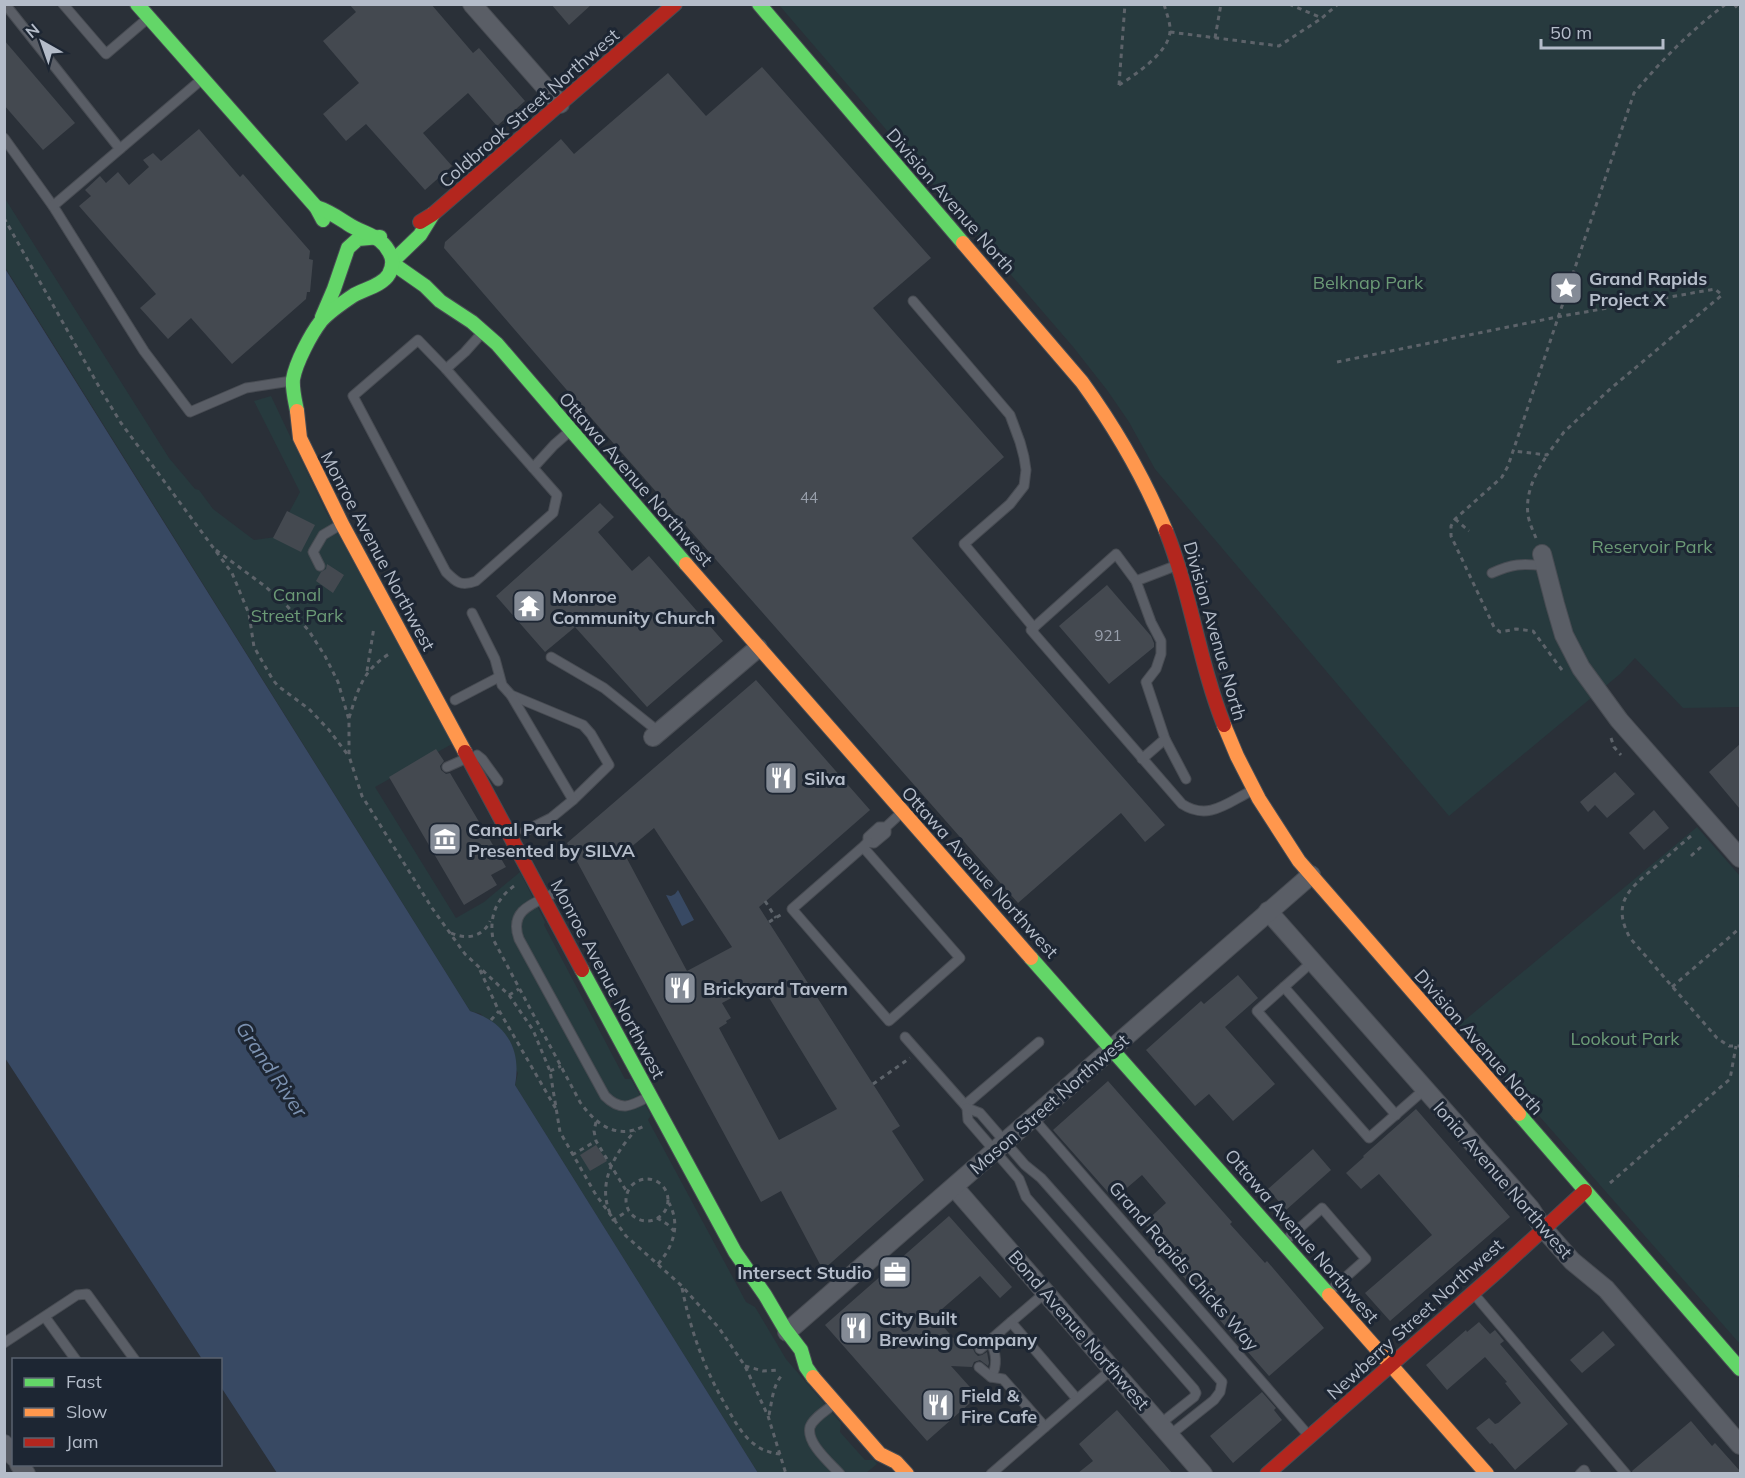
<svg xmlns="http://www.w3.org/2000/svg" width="1745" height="1478" font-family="Mulish,sans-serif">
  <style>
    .green { fill: #273a3e }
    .water { fill: #384963 }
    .building { fill: #444950; fill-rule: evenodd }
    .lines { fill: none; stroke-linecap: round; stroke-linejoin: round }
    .lane-casing { stroke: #484c53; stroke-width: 11 }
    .street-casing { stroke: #484c53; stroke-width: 20 }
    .fast-casing { stroke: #484c53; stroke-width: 16 }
    .slow-casing { stroke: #484c53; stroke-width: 16 }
    .jam-casing { stroke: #484c53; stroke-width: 16 }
    .path { stroke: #5d636a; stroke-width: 3; stroke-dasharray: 4.5 4.5; stroke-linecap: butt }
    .lane { stroke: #5a5e66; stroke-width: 9 }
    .street { stroke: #5a5e66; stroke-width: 18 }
    .fast { stroke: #63d668; stroke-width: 14 }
    .slow { stroke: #ff974d; stroke-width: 14 }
    .jam { stroke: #b3261e; stroke-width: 14 }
    .labels { text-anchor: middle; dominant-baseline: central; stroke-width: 6; stroke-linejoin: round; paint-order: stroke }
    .number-label { font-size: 15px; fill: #989fab }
    .street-label { font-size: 18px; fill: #b4bcc9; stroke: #1d2633 }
    .poi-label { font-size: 18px; font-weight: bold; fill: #b4bcc9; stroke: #1d2633; text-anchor: start }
    .park-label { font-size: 18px; fill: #6b9a76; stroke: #1d2633 }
    .water-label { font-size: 20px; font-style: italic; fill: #7c92b1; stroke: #1d2633 }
  </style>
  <rect width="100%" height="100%" fill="#2a3038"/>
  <g class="green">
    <polygon points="779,5 1740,5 1740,707 1683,708 1635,658 1620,674 1449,816 1155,469 1129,422 1107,390 1074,348"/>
    <polygon points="4,197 169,458 195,489 199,490 213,509 254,540 276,537 300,492 254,401 271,396 325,510 452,744 375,787 456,918 484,902 520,872 545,922 544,925 625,1079 631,1079 651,1115 648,1120 746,1302 755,1307 786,1359 841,1423 840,1432 865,1460 874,1460 877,1464 866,1473 758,1473 515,1085 518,1073 481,1014 470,1011 5,267"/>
    <polygon points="1697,827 1740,876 1740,1174 1738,1176 1740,1179 1740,1344 1459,1025"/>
  </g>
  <g class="water">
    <path d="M4 267 470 1011C505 1022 522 1048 515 1085L758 1473H277L221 1387 220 1360 202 1359 5 1058Z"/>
    <polygon points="678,890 694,920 682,926 666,895 671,896 675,894"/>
  </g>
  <g class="building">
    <polygon points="349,4 431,4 473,53 479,48 525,101 497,126 468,93 423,133 452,166 425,190 366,124 346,141 323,114 359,83 323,41 356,12"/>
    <polygon points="551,4 592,4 569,25"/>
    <polygon points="4,40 75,123 43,150 4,105"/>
    <polygon points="762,67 931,258 873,308 1004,457 912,538 1165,825 1145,842 1121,813 1018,903 578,403 444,248 445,242 561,139 574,154 668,73 706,116"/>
    <polygon points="199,129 240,177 243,174 310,251 309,259 313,260 310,292 307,292 306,299 232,364 191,318 168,339 140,308 156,294 79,206 91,196 85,190 100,176 106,183 118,172 129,185 149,167 143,160 153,153 161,161"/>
    <polygon points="600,503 614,517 598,532 632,571 649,556 723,641 647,707 575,627 545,652 496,596"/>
    <polygon points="287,511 315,525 301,552 273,538"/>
    <polygon points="327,564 344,575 333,593 316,581 321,572 326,569"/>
    <polygon points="1107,585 1151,636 1154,643 1154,647 1109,684 1059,626"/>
    <path d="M756 680 870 810 759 907 900 1126 892 1131 924 1180 823 1270 781 1191 761 1202 567 843ZM654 828 732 947 687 971 624 853ZM760 983 837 1109 779 1140 719 1028 727 1023 726 1021 731 1018 722 1003Z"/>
    <polygon points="1740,744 1740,809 1709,772"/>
    <polygon points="436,749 444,761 440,766 441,770 446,774 450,773 506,867 491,875 497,885 464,905 389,777"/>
    <polygon points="1615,772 1635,794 1607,818 1595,805 1588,812 1580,802"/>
    <polygon points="1654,810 1669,828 1644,850 1629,833"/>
    <polygon points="1238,975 1258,998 1225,1027 1275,1084 1233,1121 1209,1094 1195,1106 1146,1050 1201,1001 1204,1004"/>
    <polygon points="1108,1081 1232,1222 1230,1224 1265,1263 1267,1261 1324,1328 1269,1376 1211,1310 1213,1309 1158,1249 1163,1244 1144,1223 1166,1203 1142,1175 1114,1199 1053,1130"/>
    <polygon points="1416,1109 1510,1217 1390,1321 1365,1293 1432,1235 1379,1174 1361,1189 1346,1173 1364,1157 1363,1156"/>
    <polygon points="596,1145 607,1161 590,1171 580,1155"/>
    <polygon points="1313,1149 1331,1170 1286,1210 1268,1189"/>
    <polygon points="949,1216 1012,1287 1000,1298 980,1276 934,1316 963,1349 973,1349 975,1353 978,1356 982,1355 987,1352 989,1363 988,1366 980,1360 974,1362 972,1367 951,1366 978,1396 927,1441 825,1325"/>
    <polygon points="1479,1322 1490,1334 1495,1330 1504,1341 1500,1344 1568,1424 1515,1470 1492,1443 1490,1444 1476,1428 1489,1418 1495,1424 1498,1423 1521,1403 1505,1383 1507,1382 1485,1357 1447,1390 1426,1365 1466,1330 1467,1332"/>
    <polygon points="1603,1331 1615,1345 1582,1373 1570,1360"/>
    <polygon points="1262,1392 1276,1408 1274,1410 1282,1420 1233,1463 1210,1436"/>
    <polygon points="1117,1410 1172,1473 1078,1473 1093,1461 1079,1444"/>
    <polygon points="1691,1421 1712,1446 1715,1443 1740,1471 1740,1473 1633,1473 1632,1471"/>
  </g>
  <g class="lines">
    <defs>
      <g id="lane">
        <polyline points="5,4 120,149"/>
        <polyline points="63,4 106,54 147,19"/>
        <polyline points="4,138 53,206 144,351 190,412 246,388 291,381"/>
        <polyline points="53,206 201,80"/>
        <polyline points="913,301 1010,415 1020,442 1024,457 1026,470 1024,486 1010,504 964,544 1034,628"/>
        <path d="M418 340 446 369 557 495 553 513 476 581C461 587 456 582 446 572L353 396Z"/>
        <polyline points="446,369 465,352 482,333"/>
        <polyline points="533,468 554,445 570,431"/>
        <polyline points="320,566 313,552 323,535 340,525"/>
        <path d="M1175 566 1136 581 1116 554 1031 630 1182 804C1208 821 1227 803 1251 791"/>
        <path d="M1492 573C1512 564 1522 563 1544 566"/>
        <polyline points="1136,581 1151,622 1161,641 1161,654 1156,669 1146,682 1165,739 1142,759"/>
        <polyline points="472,613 495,659 502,685 511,695 583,725 591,734 609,765 573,800 551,818 525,831"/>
        <polyline points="551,657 604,688 659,732"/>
        <polyline points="511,695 573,800"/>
        <polyline points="455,700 499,677"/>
        <polyline points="1165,739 1186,779"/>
        <polyline points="477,755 482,759 498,781"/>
        <polyline points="447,767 465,759"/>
        <polyline points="886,827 879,827 868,837 868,842 874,843 886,833 886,827 901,813"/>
        <polyline points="863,847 960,958 889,1021 792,909 863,847 868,842"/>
        <path d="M557 892C535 903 508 909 519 939L605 1096C621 1112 631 1106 648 1097"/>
        <polyline points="1312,962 1257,1011 1369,1138 1425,1089"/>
        <polyline points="1284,987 1396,1115"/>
        <polyline points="905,1037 965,1105"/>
        <polyline points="1039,1042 965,1105 967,1108 968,1120 1019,1179 1026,1197 1194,1389 1196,1393 1194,1397 1160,1424"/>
        <polyline points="967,1108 980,1113 1025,1165 1041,1178 1222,1382 1220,1392 1214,1400 1170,1435"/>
        <polyline points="1033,1118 1309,1436"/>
        <polyline points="1285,1241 1322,1208 1366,1259 1329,1292"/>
        <polyline points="1046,1292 1011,1322 1077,1399"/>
        <polyline points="1474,1294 1626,1474"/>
        <polyline points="45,1317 76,1360"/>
        <path d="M990 1340C996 1352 998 1366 991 1377"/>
        <polyline points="4,1343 77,1295 87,1294 135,1360"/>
        <polyline points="980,1349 1011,1322"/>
        <polyline points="979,1367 991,1377 1003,1379 1045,1427"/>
        <path d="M834 1404C827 1410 813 1418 810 1427 806 1443 830 1463 840 1474"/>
        <polyline points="991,1474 1112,1369"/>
        <polyline points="1580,1474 1584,1470 1586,1474"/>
      </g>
      <g id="street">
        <polyline points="472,4 560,104"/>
        <polyline points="1542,554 1555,604 1564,635 1581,668 1619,720 1740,858"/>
        <polyline points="653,737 758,648"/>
        <polyline points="1268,911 1530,1208 1543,1228 1572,1261 1606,1289 1740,1445"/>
        <polyline points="954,1187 1203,1474"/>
        <polyline points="787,1332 1311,875"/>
        <polyline points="4,1444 14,1457"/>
        <polyline points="19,1464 26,1474"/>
      </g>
      <g id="fast">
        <polyline points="137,4 316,207 323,220"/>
        <polyline points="759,4 963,243"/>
        <polyline points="433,214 420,235 393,261 395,265 425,286 440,301 472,322 497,344 686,564"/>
        <polyline points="322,317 334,289 348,248 358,239 380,237"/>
        <path d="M297 411C295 400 292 389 293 379 296 362 311 334 321 321 328 313 345 301 354 295 365 289 383 285 389 274 392 268 393 261 391 256 383 235 365 235 348 224 337 217 329 211 316 207"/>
        <polyline points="1031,958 1329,1295"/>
        <polyline points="582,970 735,1252 765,1295 785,1329 801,1350 806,1367 813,1377"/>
        <polyline points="1519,1114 1740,1369"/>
      </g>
      <g id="slow">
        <path d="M963 243 1082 382C1116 429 1144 477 1166 531"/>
        <polyline points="297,411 300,438 342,524 465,752"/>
        <polyline points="686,564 1031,958"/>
        <polyline points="1224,725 1237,756 1259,799 1299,861 1519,1114"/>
        <polyline points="1329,1295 1487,1474"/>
        <polyline points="813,1377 880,1454 896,1462 907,1474"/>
      </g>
      <g id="jam">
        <polyline points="420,222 433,214 675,4"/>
        <path d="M1166 531C1191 594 1199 662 1224 725"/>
        <polyline points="465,752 582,970"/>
        <polyline points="1267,1474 1499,1270 1585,1191"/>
      </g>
    </defs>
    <use href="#lane" class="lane-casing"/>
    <use href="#street" class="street-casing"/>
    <use href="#fast" class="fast-casing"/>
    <use href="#slow" class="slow-casing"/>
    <use href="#jam" class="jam-casing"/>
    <g class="path">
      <polyline points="1289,4 1322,18 1338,4"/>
      <polyline points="1734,4 1740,11"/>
      <polyline points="1170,32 1279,46 1322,18"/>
      <polyline points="1215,38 1221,4"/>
      <path d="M1119 85C1135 75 1168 53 1170 32 1171 24 1166 12 1164 4"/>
      <polyline points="1119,85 1125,4"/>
      <polyline points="4,218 102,392 121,423 232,573 249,614 254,647 273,680 278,686 309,709 329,730 348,755"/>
      <polyline points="1337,362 1557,317 1715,289 1722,295 1609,390 1564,432 1547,455 1514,451"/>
      <polyline points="1455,519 1469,531"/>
      <path d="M1536 538C1533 531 1529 522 1528 515 1525 492 1536 473 1547 455"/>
      <polyline points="216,550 266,587 288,607 309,631 325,656 338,682 349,720 349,756 362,796 432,908 465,954 509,995 533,1030 550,1071 560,1132 596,1195 626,1236 682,1286 719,1328 745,1366 768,1416 786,1474"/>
      <path d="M1562 670 1533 631 1516 629 1500 632 1494 627 1451 536V526L1455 519 1502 477 1508 466 1634 93C1662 60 1691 30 1726 4"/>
      <polyline points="367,671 374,627"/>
      <path d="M349 718C358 690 362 671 389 654"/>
      <polyline points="1611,738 1614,747 1621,755"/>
      <path d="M1691 836C1679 846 1667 857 1655 867 1629 889 1611 903 1630 938L1717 1038 1729 1046H1740"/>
      <polyline points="1691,856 1701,847"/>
      <path d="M514 886C496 899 489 917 493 939L580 1102C596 1125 617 1140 644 1126"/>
      <polyline points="765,901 776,918"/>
      <polyline points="769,922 782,914"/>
      <path d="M451 933C467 940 483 937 490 921"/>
      <polyline points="480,970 497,1007 556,1109"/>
      <polyline points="1672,987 1740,928"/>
      <polyline points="509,995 519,989"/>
      <polyline points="491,1020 499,1011"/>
      <polyline points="550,1071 561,1066"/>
      <polyline points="873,1084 910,1058"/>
      <polyline points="596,1122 594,1131 596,1141 627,1192"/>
      <polyline points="572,1155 596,1141"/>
      <circle cx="647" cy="1200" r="21"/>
      <polyline points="1610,1183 1730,1079 1736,1046"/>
      <path d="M610 1213C597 1183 615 1153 635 1131"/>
      <polyline points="657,1218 667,1224 674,1231"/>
      <polyline points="613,1219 613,1220 628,1211"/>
      <path d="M658 1264C673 1247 681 1225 669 1203"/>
      <path d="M682 1288C691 1332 704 1368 726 1406 734 1420 742 1435 754 1444 761 1450 771 1453 780 1454"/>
      <polyline points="745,1366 763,1371 778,1370"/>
      <path d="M769 1415C772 1401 773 1385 782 1375"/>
    </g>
    <use href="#lane" class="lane"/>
    <use href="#street" class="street"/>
    <use href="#fast" class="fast"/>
    <use href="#slow" class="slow"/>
    <use href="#jam" class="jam"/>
  </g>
  <defs>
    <symbol id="sight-square" viewBox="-11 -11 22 22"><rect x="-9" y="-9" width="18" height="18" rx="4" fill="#848b96" stroke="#1d2633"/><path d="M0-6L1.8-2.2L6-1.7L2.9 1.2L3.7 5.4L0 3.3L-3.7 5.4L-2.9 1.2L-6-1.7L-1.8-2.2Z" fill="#fff"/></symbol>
    <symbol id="temple-square" viewBox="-11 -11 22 22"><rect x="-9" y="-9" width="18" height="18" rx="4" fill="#848b96" stroke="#1d2633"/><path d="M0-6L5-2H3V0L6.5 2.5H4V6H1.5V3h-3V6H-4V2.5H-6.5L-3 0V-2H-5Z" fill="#fff"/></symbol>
    <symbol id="restaurant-square" viewBox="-11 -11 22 22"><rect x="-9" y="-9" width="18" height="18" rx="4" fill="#848b96" stroke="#1d2633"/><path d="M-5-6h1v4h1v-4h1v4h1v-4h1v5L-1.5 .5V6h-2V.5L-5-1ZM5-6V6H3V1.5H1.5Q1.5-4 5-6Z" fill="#fff"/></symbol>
    <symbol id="museum-square" viewBox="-11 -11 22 22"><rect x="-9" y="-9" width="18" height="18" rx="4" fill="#848b96" stroke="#1d2633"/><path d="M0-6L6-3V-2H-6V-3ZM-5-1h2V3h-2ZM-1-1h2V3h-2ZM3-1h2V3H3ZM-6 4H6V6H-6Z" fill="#fff"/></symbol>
    <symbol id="office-square" viewBox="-11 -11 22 22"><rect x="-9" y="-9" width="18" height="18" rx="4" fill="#848b96" stroke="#1d2633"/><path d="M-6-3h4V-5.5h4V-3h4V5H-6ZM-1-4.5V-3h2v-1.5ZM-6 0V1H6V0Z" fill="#fff"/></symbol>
  </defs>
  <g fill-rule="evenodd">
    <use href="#sight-square" x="1547" y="269" width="38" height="38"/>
    <use href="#temple-square" x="510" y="587" width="38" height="38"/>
    <use href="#restaurant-square" x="762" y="759" width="38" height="38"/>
    <use href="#museum-square" x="426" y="820" width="38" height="38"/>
    <use href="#restaurant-square" x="661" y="969" width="38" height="38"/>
    <use href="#office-square" x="876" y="1253" width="38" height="38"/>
    <use href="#restaurant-square" x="837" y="1309" width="38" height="38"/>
    <use href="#restaurant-square" x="919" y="1386" width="38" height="38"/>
  </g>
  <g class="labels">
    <g class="number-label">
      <text x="809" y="497">44</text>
      <text x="1108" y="635">921</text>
    </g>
    <g class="street-label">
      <text transform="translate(529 108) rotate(-41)">Coldbrook Street Northwest</text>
      <text transform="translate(951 201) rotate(49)">Division Avenue North</text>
      <text transform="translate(636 479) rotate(49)">Ottawa Avenue Northwest</text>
      <text transform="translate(378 551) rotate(62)">Monroe Avenue Northwest</text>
      <text transform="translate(1215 631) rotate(74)">Division Avenue North</text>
      <text transform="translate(980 872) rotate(48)">Ottawa Avenue Northwest</text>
      <text transform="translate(608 979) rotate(62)">Monroe Avenue Northwest</text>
      <text transform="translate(1479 1042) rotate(49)">Division Avenue North</text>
      <text transform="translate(1049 1104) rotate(-41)">Mason Street Northwest</text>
      <text transform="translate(1503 1180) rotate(49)">Ionia Avenue Northwest</text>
      <text transform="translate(1302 1236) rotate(49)">Ottawa Avenue Northwest</text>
      <text transform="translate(1184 1266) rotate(49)">Grand Rapids Chicks Way</text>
      <text transform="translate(1415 1319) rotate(-42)">Newberry Street Northwest</text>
      <text transform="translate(1079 1330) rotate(49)">Bond Avenue Northwest</text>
    </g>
    <g class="poi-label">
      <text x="1589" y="278">Grand Rapids<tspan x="1589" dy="21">Project X</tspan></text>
      <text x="552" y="596">Monroe<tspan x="552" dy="21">Community Church</tspan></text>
      <text x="804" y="778">Silva</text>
      <text x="468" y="829">Canal Park<tspan x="468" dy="21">Presented by SILVA</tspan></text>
      <text x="703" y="988">Brickyard Tavern</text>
      <text x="872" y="1272" text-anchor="end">Intersect Studio</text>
      <text x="879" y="1318">City Built<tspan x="879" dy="21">Brewing Company</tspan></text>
      <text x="961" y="1395">Field &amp;<tspan x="961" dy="21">Fire Cafe</tspan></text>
    </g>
    <g class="park-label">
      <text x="1368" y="282">Belknap Park</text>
      <text x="1652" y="546">Reservoir Park</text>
      <text x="297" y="594">Canal<tspan x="297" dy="21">Street Park</tspan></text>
      <text x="1625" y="1038">Lookout Park</text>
    </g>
    <g class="water-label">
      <text transform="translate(272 1069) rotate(56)">Grand River</text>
    </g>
  </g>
  <rect width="1745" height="1478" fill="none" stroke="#b4bcc9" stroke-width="12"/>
  <rect x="12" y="1358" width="210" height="108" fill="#1d2633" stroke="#59626f" stroke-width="1.5"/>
  <rect x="24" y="1378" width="30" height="9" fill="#63d668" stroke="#59626f" stroke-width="1.5"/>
  <text x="66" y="1388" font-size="18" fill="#b4bcc9">Fast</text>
  <rect x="24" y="1408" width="30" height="9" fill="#ff974d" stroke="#59626f" stroke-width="1.5"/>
  <text x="66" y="1418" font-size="18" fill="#b4bcc9">Slow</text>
  <rect x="24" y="1438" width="30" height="9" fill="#b3261e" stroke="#59626f" stroke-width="1.5"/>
  <text x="66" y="1448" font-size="18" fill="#b4bcc9">Jam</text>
  <g transform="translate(42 42) rotate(320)" stroke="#1d2633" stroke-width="4.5" paint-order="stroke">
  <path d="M0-4.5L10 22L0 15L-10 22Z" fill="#b4bcc9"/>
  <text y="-9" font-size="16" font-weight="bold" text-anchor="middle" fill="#b4bcc9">N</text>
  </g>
  <path d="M1541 39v9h122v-9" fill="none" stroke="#b4bcc9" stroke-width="3"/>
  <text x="1550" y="39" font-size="18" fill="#b4bcc9" stroke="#1d2633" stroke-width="4.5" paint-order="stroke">50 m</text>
</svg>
